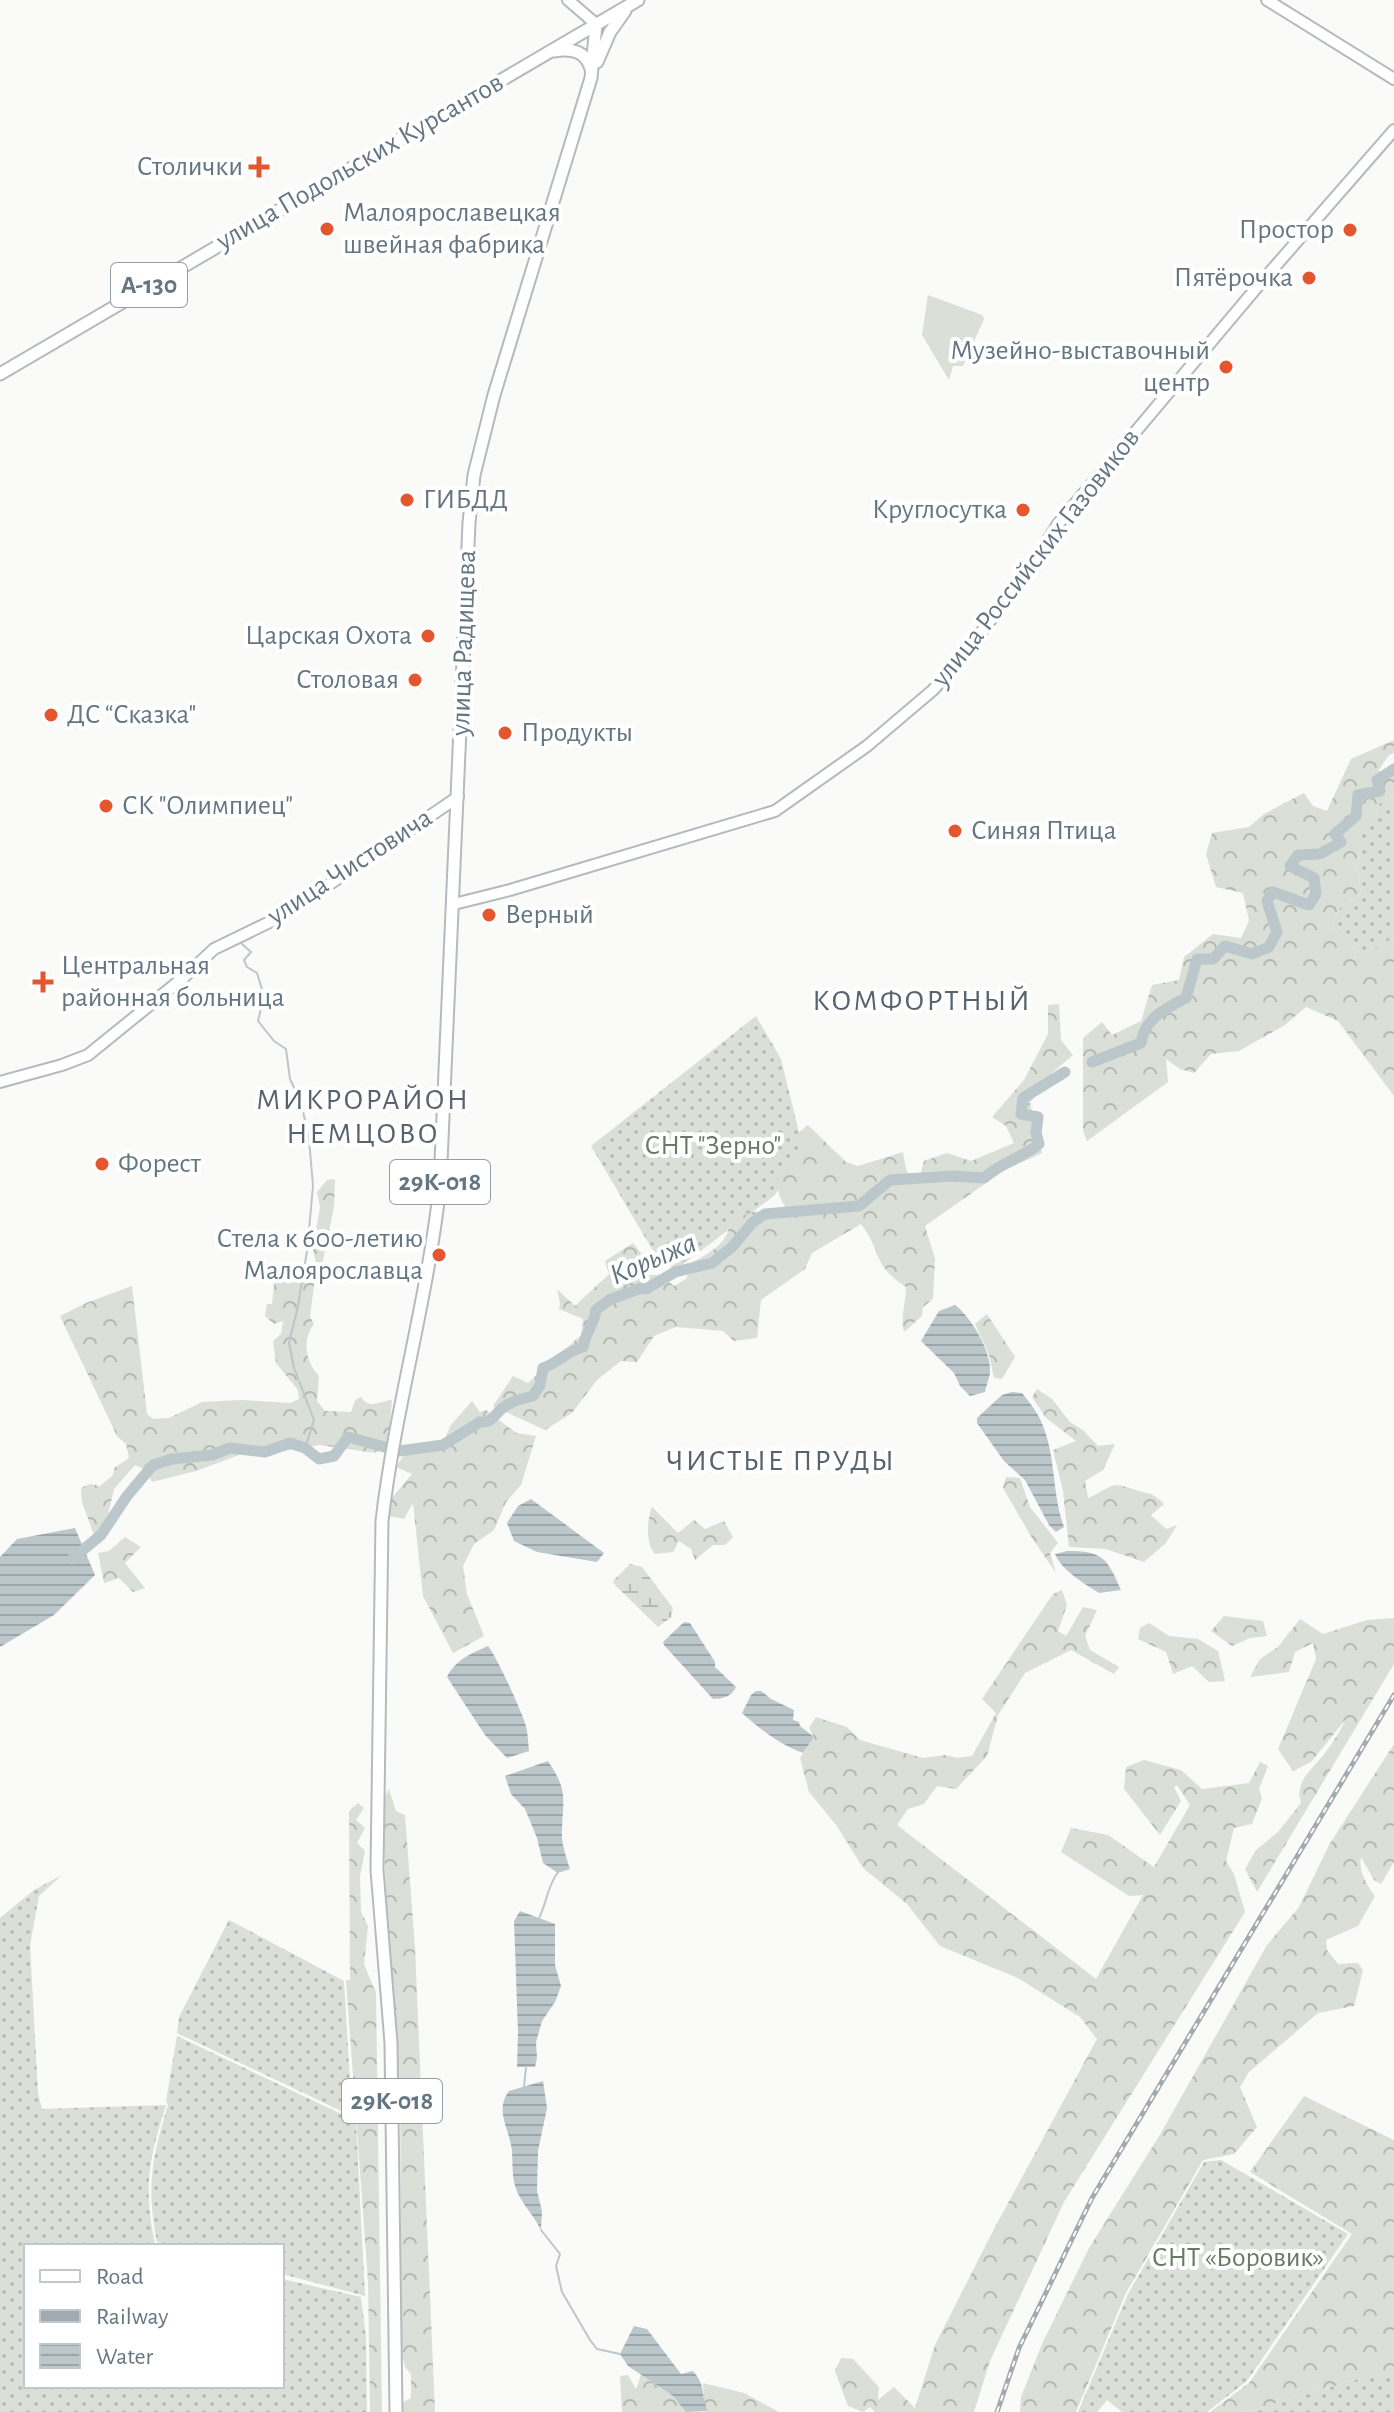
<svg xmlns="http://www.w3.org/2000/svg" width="1394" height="2412" font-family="'Alegreya Sans',sans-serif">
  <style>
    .grass { fill: url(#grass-dots) }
    .forest { fill: url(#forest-crowns) }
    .wetland { fill: url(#wetland-marsh) }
    .park { fill: #dadfd7 }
    .water { fill: url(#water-rules) }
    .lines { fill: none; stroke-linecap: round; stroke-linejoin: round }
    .stream { stroke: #bbc7cb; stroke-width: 2 }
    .river { stroke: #bbc7cb; stroke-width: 11 }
    .secondary-casing { stroke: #b3babf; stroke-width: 14 }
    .primary-casing { stroke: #b5babe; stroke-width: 15 }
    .secondary { stroke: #fff; stroke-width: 10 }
    .primary { stroke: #fff; stroke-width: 11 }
    .rail-casing { stroke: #a2aab0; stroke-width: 5 }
    .rail { stroke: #fff; stroke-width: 2; stroke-dasharray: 6; stroke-linecap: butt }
    .poi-dot { fill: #e4572e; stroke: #fff; stroke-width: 3 }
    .labels { text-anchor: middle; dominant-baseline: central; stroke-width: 8; stroke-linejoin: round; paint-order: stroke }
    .shield { fill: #fff; stroke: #939fa8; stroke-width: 2 }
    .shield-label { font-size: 26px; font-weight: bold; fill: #657683 }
    .street-label { font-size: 28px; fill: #657683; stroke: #fff }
    .poi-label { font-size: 28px; fill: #657683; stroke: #fff; text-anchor: start }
    .park-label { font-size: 28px; fill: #687a64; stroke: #fff }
    .neighbourhood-label { font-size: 30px; letter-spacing: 2px; fill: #57646e; stroke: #fff }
    .water-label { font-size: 30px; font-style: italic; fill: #60757c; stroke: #fff }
  </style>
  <defs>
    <pattern id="grass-dots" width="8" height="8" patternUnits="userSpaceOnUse" patternTransform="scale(2)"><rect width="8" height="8" fill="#dadfd7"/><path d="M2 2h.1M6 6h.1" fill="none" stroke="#b4b9b4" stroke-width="1.8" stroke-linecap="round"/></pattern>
    <pattern id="forest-crowns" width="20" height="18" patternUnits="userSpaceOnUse" patternTransform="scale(2)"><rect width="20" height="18" fill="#dadfd7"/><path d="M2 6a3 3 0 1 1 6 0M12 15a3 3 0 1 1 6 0" fill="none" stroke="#b4b9b4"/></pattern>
    <pattern id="wetland-marsh" width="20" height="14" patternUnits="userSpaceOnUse" patternTransform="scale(2)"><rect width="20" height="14" fill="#dadfd7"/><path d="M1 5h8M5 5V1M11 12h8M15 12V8" fill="none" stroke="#b4b9b4"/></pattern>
    <pattern id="water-rules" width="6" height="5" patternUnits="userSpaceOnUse" patternTransform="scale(2)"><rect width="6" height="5" fill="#bbc7cb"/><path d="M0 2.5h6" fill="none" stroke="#9ca6aa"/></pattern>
  </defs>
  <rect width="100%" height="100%" fill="#fafaf8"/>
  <g class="grass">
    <polygon points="1394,795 1394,938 1361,954 1332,928 1339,909 1361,894 1357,866 1362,849 1359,838 1376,817 1379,804"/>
    <polygon points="756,1016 781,1059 802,1145 775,1195 675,1270 655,1254 591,1146"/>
    <path d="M62 1875 39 1896 30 1945 38 2093 42 2109 166 2105C149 2159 143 2188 155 2244L162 2246H26V2386H282V2279L361 2297 366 2337 367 2412H0V1918L34 1890Z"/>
    <polygon points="229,1920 344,1981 352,2116 177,2033 179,2017"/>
    <path d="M177 2036 356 2121 365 2296 282 2274V2246H171L157 2242C146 2188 152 2157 168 2105L166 2101Z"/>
    <polygon points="1221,2160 1348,2234 1247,2381 1207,2412 1122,2412 1107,2400 1097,2412 1078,2412 1128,2294 1204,2162"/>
    <polygon points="1394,2372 1394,2412 1245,2412 1372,2375"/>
  </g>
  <g class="forest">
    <polygon points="1394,740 1394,753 1389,755 1378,771 1392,772 1394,769 1394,795 1379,804 1376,817 1360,838 1362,849 1357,866 1361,894 1339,909 1332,928 1361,954 1394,938 1394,1096 1338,1021 1306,1007 1285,1025 1239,1051 1211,1054 1194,1073 1180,1069 1166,1059 1168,1082 1087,1141 1083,1131 1083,1038 1102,1022 1112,1035 1141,1021 1152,985 1179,980 1184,957 1213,934 1241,938 1249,921 1243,893 1216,887 1206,854 1212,833 1249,827 1264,814 1304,793 1313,806 1327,811 1351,759"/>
    <path d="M1059 1004 1061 1040 1073 1055 1052 1073 1030 1103 1042 1153 1003 1171 925 1226 935 1259 933 1299 923 1307 922 1316 904 1332C900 1318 906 1302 906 1287 871 1264 883 1253 861 1224L812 1253 805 1269 761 1300 757 1338 734 1341 723 1331 676 1327 654 1336 637 1362 621 1361 597 1380 572 1413 545 1430 493 1406 513 1376 528 1383 581 1335 583 1319 559 1309 560 1303 557 1289 575 1306 609 1274 605 1261 633 1243 643 1256 642 1275H661L674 1286 686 1279 693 1262C713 1251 728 1243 731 1219L756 1211 769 1219 783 1216 785 1206C770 1185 781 1168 798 1153V1133L808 1125 846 1162 858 1166 903 1152 906 1169 913 1184H918L924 1161 947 1153 971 1161 1014 1143 1006 1126 992 1117 1024 1080 1048 1034V1005Z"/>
    <polygon points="335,1179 334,1207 322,1265 316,1263 309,1232 316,1230 320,1208 317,1192 327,1180"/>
    <path d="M308 1264 316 1269 310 1317 314 1324C302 1340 305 1361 319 1376L317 1401 325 1411 351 1412 355 1400 361 1397C369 1410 379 1401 392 1400L388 1444 375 1453 320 1445 272 1453 247 1452 196 1471 152 1482 146 1470 135 1465 114 1489 104 1531 95 1538 82 1502 81 1488 90 1484 100 1486 113 1475 114 1468 129 1458 126 1444 117 1436 60 1316 86 1303 132 1286 147 1414 153 1419 169 1418 202 1402 241 1400 290 1403 299 1399 298 1390 276 1363 273 1341 281 1334 283 1321 274 1324 265 1316 267 1304H272L275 1274H293L296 1267Z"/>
    <polygon points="987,1314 1015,1357 1002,1379 994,1378 989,1355 975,1324"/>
    <path d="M1037 1389 1052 1399 1070 1422 1083 1430 1098 1446 1115 1444 1103 1470 1085 1481 1088 1498C1113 1487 1110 1480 1136 1490 1150 1495 1151 1491 1164 1504L1151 1515 1166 1529 1177 1525 1166 1543 1144 1562 1106 1549 1069 1547 1063 1491 1053 1450 1076 1441 1046 1418 1032 1397Z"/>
    <polygon points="472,1401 480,1412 486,1410 516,1433 536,1436 521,1485 506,1502 494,1530 474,1544 463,1566 467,1594 484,1636 453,1653 423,1596 413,1503 404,1519 389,1516 390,1500 412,1474 396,1467 407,1450 444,1440 451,1425"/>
    <polygon points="1006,1477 1020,1478 1030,1507 1058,1543 1050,1553 1056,1573 1032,1538 1003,1488"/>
    <path d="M652 1507 678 1533 694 1520 705 1529 724 1521 733 1537 725 1545H713L695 1560 691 1549 679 1541 673 1552 655 1554C645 1543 647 1520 652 1507Z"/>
    <polygon points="125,1537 141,1547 125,1563 145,1588 133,1592 119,1578 104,1583 98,1553 109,1551"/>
    <polygon points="1062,1590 1067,1605 1058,1631 1066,1636 1083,1607 1097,1610 1085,1636 1090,1650 1119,1667 1114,1674 1071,1650 1025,1673 998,1715 987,1756 956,1789 937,1786 924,1804 908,1809 897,1825 1096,1979 1143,1895 1129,1896 1061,1852 1071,1828 1108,1835 1154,1867 1190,1805 1177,1785 1174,1787 1181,1801 1160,1835 1124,1789 1126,1767 1144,1760 1181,1770 1202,1789 1249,1783 1260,1762 1268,1766 1259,1789 1262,1798 1252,1824 1234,1828 1226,1861 1234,1874 1245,1912 1064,2202 990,2361 974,2412 875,2412 870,2407 863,2412 848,2406 835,2371 841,2358 853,2359 879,2387 878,2400 894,2387 915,2408 935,2345 994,2229 1097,2039 1080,2017 1018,1978 940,1946 907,1904 863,1868 837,1826 809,1792 800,1758 814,1737 809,1728 816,1717 847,1727 860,1740 923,1758 945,1755 957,1758 972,1756 996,1713 982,1699 1053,1594"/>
    <polygon points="1224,1616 1263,1621 1267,1636 1250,1638 1232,1646 1211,1631"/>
    <path d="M1394 1618V1664L1257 1892 1245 1869 1256 1850 1278 1832 1301 1803C1294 1781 1313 1769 1325 1753 1333 1743 1340 1731 1346 1719L1311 1762 1293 1771 1278 1749 1316 1659 1313 1643 1295 1652 1289 1672 1250 1677 1260 1659 1278 1647 1300 1619 1323 1634 1367 1620Z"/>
    <polygon points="1149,1623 1169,1636 1198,1639 1218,1651 1225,1681 1209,1682 1192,1666 1173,1674 1166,1652 1138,1639 1140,1628"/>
    <path d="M1394 1744V1862L1381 1884 1374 1880 1361 1857C1358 1870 1367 1886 1375 1896L1358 1926 1326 1940 1327 1950 1338 1964 1358 1963 1363 1970 1354 2006 1318 2013 1249 2072 1240 2087 1257 2127 1234 2154 1203 2160 1126 2293 1076 2412H1020L1021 2397 1042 2344 1089 2248 1161 2133 1267 1945 1299 1907 1329 1845Z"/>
    <polygon points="389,1789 396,1811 405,1815 415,1948 435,2412 403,2412 403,2402 411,2398 411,2374 405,2367 402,2354 400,2088 387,1935 384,1836 384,1798"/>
    <polygon points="358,1803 364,1808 356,1820 365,1828 357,1843 365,1851 360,1876 361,1912 368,1926 364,1964 376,1993 382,2412 370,2412 368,2281 346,1980 350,1980 349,1811"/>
    <polygon points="1304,2096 1394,2140 1394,2372 1372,2375 1245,2412 1210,2412 1249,2383 1352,2234 1250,2172"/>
    <polygon points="628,2375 636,2389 641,2375 673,2396 686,2412 622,2412 620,2376"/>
    <polygon points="703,2383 744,2393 779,2412 705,2412 707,2410 704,2403"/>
  </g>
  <polygon class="wetland" points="630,1564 642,1567 673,1608 671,1617 658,1627 615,1585 613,1581"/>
  <polygon class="park" points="928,295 982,315 984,319 963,366 953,366 949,380 922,335"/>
  <g class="water">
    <path d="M955 1305C971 1317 992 1352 990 1373 989 1379 986 1386 985 1392L970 1396 960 1386 954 1373 921 1341 939 1311Z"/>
    <path d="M1012 1392 1022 1393C1030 1403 1039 1414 1043 1426 1056 1458 1052 1494 1064 1527L1056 1532 1049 1525 1025 1480 1004 1461 977 1423V1418L1002 1395Z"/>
    <polygon points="531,1499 604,1553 597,1562 537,1552 514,1541 507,1523 518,1506"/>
    <polygon points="75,1528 95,1575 54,1615 0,1647 0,1557 17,1539"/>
    <path d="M1067 1551C1103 1551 1107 1558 1121 1590L1099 1593C1084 1583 1063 1572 1055 1554Z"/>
    <path d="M684 1622 690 1623 715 1662V1667L736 1687C732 1696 723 1699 713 1699L664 1645 663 1642Z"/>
    <path d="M488 1646C496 1655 522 1712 526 1726 528 1734 528 1743 529 1751L507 1758 485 1735 447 1677C455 1660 472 1653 488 1646Z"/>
    <path d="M756 1691H761L771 1699 794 1710 793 1720 799 1722 800 1726 814 1737 803 1753C779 1744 761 1730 742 1713L751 1695Z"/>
    <path d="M548 1761C568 1791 563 1797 562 1830 561 1843 566 1856 570 1869L558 1873 543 1863 537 1838 525 1809 511 1794 505 1776Z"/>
    <polygon points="520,1911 555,1924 555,1965 561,1986 555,2002 542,2021 536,2042 537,2058 535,2067 517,2067 518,2033 514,1921"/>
    <path d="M543 2081 547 2108 538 2151 537 2191 542 2211 541 2230C534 2216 528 2211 521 2199 511 2184 513 2168 512 2151 510 2130 494 2111 509 2091Z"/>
    <path d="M634 2326 647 2329 681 2374 693 2371C707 2387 700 2394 708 2411L686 2412 673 2396 628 2366 620 2354Z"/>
  </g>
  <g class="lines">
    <g class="stream">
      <polyline points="242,944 251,952 244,960 247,967 257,973 264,996 258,1021 274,1041 286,1049 290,1079 301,1102 309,1139 313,1186 307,1251 298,1306 289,1343 294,1368 314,1420 305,1448"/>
      <path d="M539 1918C547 1902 547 1887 558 1872"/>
      <polyline points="524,2086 526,2068"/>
      <polyline points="541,2230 560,2254 556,2266 562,2292 590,2340 597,2349 620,2354"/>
    </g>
    <g class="river">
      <path d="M1092 1062 1141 1043C1144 1019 1166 1008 1186 998L1197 959H1213L1225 946 1252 954 1269 947 1277 932 1267 901 1273 892 1309 905 1316 894 1314 878 1290 866 1298 855 1320 854 1341 842 1335 834 1356 816 1358 795 1380 791 1377 780 1394 769"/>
      <path d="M399 1451 443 1445 480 1422C495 1423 495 1411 507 1405 515 1400 524 1398 533 1396L540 1385 543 1368C558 1363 567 1351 583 1347 586 1332 594 1324 596 1310L609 1300 641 1288 646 1289 675 1272 712 1263 732 1247 753 1222 765 1214 859 1206 890 1180 953 1176 984 1178C1000 1163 1022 1158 1039 1144L1036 1133 1038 1117 1021 1114 1023 1098 1065 1072"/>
      <polyline points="72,1559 101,1535 127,1496 153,1465 172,1459 212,1455 230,1448 265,1452 290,1443 305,1448 319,1459 334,1456 348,1437 388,1448"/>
    </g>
    <defs>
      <g id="secondary">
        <polyline points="568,0 596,24"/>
        <polyline points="1267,0 1394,79"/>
        <polyline points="454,904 510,890 775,811 867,746 933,690 959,661 1027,573 1058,524 1258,286 1394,130"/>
        <polyline points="0,1082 62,1065 88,1055 183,978 214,949 284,915 458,797"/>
      </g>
      <g id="primary">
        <path d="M554 51C572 48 586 51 591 69"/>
        <polyline points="597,62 610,32 625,11"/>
        <polyline points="0,374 638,0"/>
        <path d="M396 2412 391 2043 377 1870 382 1521C395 1408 428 1298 440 1185L469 523 474 475 494 395 591 78 596 24"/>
      </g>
    </defs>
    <use href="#secondary" class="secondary-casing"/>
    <use href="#primary" class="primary-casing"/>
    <use href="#secondary" class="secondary"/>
    <use href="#primary" class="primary"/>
    <defs>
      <polyline id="rail" points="997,2412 1019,2348 1092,2198 1394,1695"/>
    </defs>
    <use href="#rail" class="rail-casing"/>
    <use href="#rail" class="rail"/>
  </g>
  <g class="poi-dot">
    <path d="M255 155h8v8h8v8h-8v8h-8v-8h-8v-8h8z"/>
    <circle cx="327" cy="229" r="8"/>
    <circle cx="1350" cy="230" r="8"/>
    <circle cx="1309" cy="278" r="8"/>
    <circle cx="1226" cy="367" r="8"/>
    <circle cx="407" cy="500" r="8"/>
    <circle cx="1023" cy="510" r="8"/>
    <circle cx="428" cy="636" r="8"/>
    <circle cx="415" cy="680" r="8"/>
    <circle cx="51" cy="715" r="8"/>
    <circle cx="505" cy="733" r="8"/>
    <circle cx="106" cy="806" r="8"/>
    <circle cx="955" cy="831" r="8"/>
    <circle cx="489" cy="915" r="8"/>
    <path d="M39 970h8v8h8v8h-8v8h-8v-8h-8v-8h8z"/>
    <circle cx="102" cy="1164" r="8"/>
    <circle cx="439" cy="1255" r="8"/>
  </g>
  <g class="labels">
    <g class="shield">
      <rect x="111" y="263" width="76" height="44" rx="6"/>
      <rect x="390" y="1160" width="100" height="44" rx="6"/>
      <rect x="342" y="2079" width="100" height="44" rx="6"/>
    </g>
    <g class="shield-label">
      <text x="149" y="285">А-130</text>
      <text x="440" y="1182">29К-018</text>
      <text x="392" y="2101">29К-018</text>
    </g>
    <g class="street-label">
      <text transform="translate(360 162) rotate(-30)">улица Подольских Курсантов</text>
      <text transform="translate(1036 558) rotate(-52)">улица Российских Газовиков</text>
      <text transform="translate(464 643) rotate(-88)">улица Радищева</text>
      <text transform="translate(350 867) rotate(-33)">улица Чистовича</text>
    </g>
    <g class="poi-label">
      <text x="243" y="167" text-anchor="end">Столички</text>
      <text x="343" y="213">Малоярославецкая<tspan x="343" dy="32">швейная фабрика</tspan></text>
      <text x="1334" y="230" text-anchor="end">Простор</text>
      <text x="1293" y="278" text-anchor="end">Пятёрочка</text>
      <text x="1210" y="351" text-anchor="end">Музейно-выставочный<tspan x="1210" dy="32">центр</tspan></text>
      <text x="423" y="500">ГИБДД</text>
      <text x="1007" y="510" text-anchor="end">Круглосутка</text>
      <text x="412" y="636" text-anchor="end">Царская Охота</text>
      <text x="399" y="680" text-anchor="end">Столовая</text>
      <text x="67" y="715">ДС “Сказка"</text>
      <text x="521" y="733">Продукты</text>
      <text x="122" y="806">СК "Олимпиец"</text>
      <text x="971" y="831">Синяя Птица</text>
      <text x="505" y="915">Верный</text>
      <text x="61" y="966">Центральная<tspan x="61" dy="32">районная больница</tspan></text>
      <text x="118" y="1164">Форест</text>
      <text x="423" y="1239" text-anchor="end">Стела к 600-летию<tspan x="423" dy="32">Малоярославца</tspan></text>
    </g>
    <g class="park-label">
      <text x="713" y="1146">СНТ "Зерно"</text>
      <text x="1238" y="2258">СНТ «Боровик»</text>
    </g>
    <g class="neighbourhood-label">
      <text x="922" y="1001">КОМФОРТНЫЙ</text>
      <text x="363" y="1100">МИКРОРАЙОН<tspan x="363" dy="34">НЕМЦОВО</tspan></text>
      <text x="781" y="1461">ЧИСТЫЕ ПРУДЫ</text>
    </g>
    <g class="water-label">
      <text transform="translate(653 1259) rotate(-23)">Корыжа</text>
    </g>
  </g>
  <rect x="24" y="2244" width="260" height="144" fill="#ffffff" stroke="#c1c8cd" stroke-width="2"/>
  <rect x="40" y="2270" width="40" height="12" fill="#ffffff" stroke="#c1c8cd" stroke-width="2"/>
  <text x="96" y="2284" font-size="24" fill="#657683">Road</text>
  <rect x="40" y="2310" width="40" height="12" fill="#a2aab0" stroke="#c1c8cd" stroke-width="2"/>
  <text x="96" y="2324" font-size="24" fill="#657683">Railway</text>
  <rect x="40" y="2344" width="40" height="24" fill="url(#water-rules)" stroke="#c1c8cd" stroke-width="2"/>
  <text x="96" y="2364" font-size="24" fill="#657683">Water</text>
</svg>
